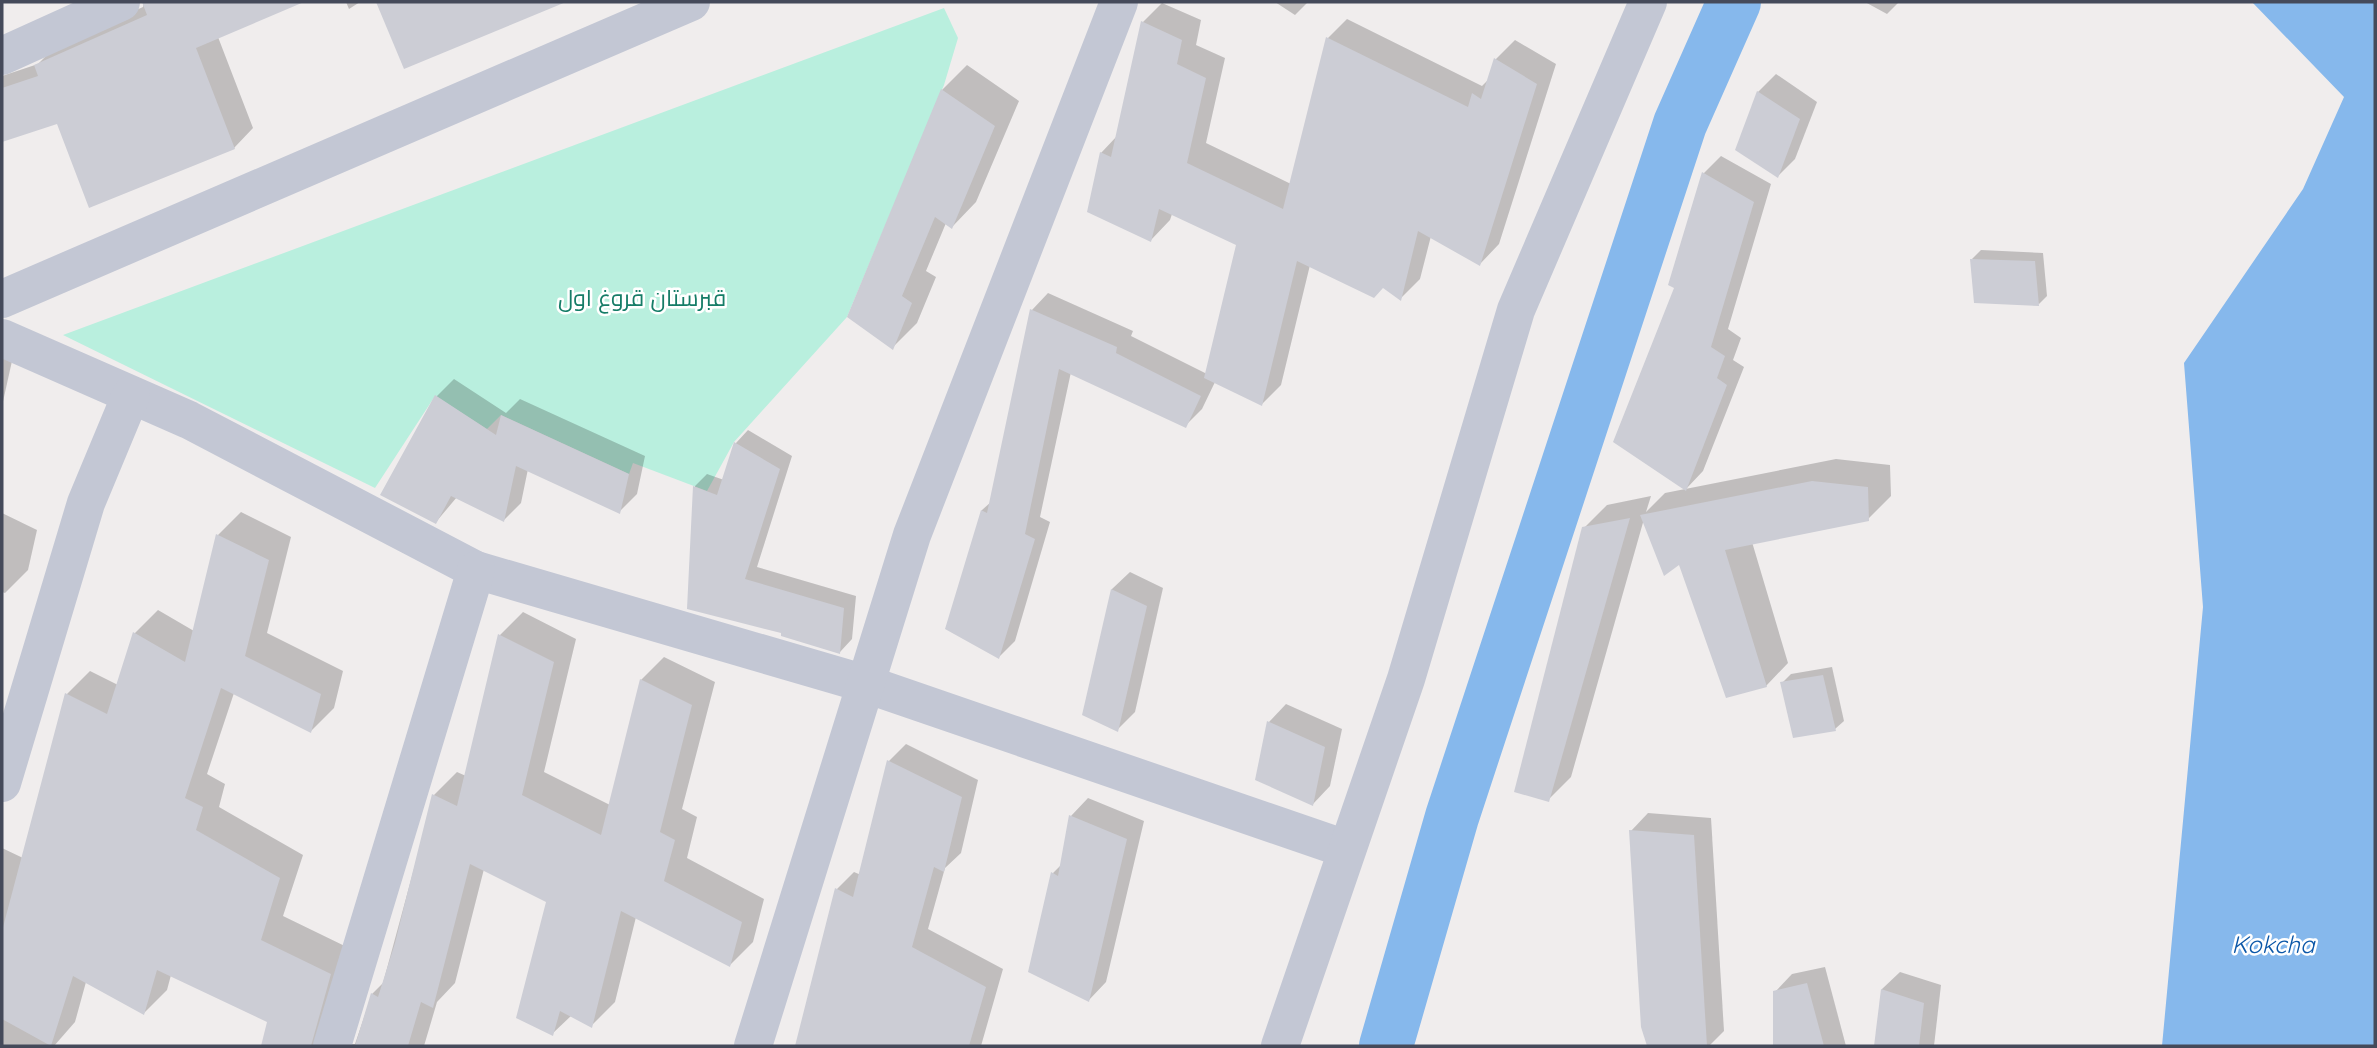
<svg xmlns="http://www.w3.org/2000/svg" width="2377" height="1048" font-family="Quicksand,Cairo,sans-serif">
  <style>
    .green { fill: #b9efde }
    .water { fill: #86b8ec }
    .shadow { fill: #0003 }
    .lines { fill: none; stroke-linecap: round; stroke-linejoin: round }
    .canal { stroke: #86b8ec; stroke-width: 54 }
    .building { fill: #cccdd5 }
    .minor { stroke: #c3c7d4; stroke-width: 38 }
    .labels { text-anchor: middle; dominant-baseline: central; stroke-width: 5; stroke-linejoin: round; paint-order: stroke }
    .park-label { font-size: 23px; fill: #157c67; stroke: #fff }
    .water-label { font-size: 24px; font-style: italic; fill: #0b57a8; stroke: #fff }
  </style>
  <rect width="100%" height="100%" fill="#f0eded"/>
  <polygon class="green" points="944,8 958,38 944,85 847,317 734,442 707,491 633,463 629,474 501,415 487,429 435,396 375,488 63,335"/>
  <polygon class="water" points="2252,2 2375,2 2375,1046 2162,1046 2203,607 2184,363 2303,189 2344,97"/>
  <g class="shadow">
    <polygon points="144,2 301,2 218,37 253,128 234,148 58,121 2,140 2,76 38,64 56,46 143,7"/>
    <polygon points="346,2 360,2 349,9"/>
    <polygon points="1275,2 1308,2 1295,15"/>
    <polygon points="1865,2 1899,2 1887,14"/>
    <polygon points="1162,3 1201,20 1196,45 1225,58 1206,143 1291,184 1328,38 1347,19 1482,86 1490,78 1496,59 1515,40 1556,64 1499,244 1480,264 1431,236 1420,279 1401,298 1383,286 1310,265 1281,385 1262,404 1215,382 1202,409 1185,426 1071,372 1040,517 1050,522 1015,641 999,657 947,628 982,510 991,502 1032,310 1048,293 1133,331 1131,336 1207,374 1238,244 1172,214 1170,220 1151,240 1089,211 1101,153 1117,136 1143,22"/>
    <polygon points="967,65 1019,101 976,202 952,227 946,223 926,271 936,277 917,323 893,347 849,317 942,90"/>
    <polygon points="1776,74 1817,102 1795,159 1778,176 1737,150 1758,92"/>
    <polygon points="1721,156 1771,184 1728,329 1741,338 1733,360 1744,367 1703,471 1686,489 1676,287 1704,173"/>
    <polygon points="1981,250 2043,253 2047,296 2039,304 1972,259"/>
    <polygon points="2,356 12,361 2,406"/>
    <polygon points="454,379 506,413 520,399 645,456 637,494 619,512 528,469 521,503 504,520 457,497 436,522 437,396"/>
    <polygon points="748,430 792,456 757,567 856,596 852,639 840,652 783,631 688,607 695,486 707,474 724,480 736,443"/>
    <polygon points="1836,459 1890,465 1891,496 1868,519 1752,542 1788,663 1766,686 1680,562 1644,519 1571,777 1548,800 1584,528 1607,505 1651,496 1646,512 1665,493"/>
    <polygon points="241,512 291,537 267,633 343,671 334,708 311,731 234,693 207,774 225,784 219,807 303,855 283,916 353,950 349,1044 355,1044 372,994 383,983 434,795 457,772 466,776 500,635 523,612 576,639 544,772 610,805 641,680 664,657 715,682 682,809 697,817 687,858 764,899 753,942 730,965 636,917 615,1002 592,1025 572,1015 552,1034 548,901 484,869 455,983 437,1002 424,1046 263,1046 269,1021 171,975 167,990 144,1013 86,982 75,1022 54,1046 2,1046 2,848 23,858 67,694 90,671 118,685 135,633 158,610 194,631 218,535"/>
    <polygon points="2,513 37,530 28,570 5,593 2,592"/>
    <polygon points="1130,572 1163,588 1135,712 1117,730 1084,714 1112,589"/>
    <polygon points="1832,667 1844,721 1835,729 1782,683 1791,674"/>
    <polygon points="1286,704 1342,729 1330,786 1313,804 1257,779 1269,722"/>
    <polygon points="906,744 978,780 961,853 945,868 928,929 1003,969 981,1046 797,1046 837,889 854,872 861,875 889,761"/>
    <polygon points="1088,798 1144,821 1106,982 1089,1000 1053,873 1062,864 1071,816"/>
    <polygon points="1648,813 1711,818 1724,1031 1709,1046 1648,1046 1643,1027 1631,831"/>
    <polygon points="1825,967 1846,1046 1775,1046 1775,992 1792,974"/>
    <polygon points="1900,972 1941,985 1934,1046 1876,1046 1882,989"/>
  </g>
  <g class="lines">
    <polyline class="canal" points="1386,1046 1452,817 1680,124 1734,2"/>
  </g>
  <g class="building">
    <polygon points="142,2 304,2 196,48 235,149 89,208 57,124 2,142 2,88 38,76 34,65 147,15"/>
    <polygon points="376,2 566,2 404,69"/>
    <polygon points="1141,21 1182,40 1177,64 1206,78 1187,163 1283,209 1326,37 1468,107 1472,93 1481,99 1494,58 1537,84 1480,266 1418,231 1401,301 1383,288 1374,298 1297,261 1262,406 1204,378 1236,245 1159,209 1151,242 1087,212 1100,152 1111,157"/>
    <polygon points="941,89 995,126 952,229 935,217 902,296 912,303 893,350 847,317"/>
    <polygon points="1757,91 1800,119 1778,178 1735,150"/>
    <polygon points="1702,172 1754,202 1711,347 1725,356 1717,378 1727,385 1686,491 1613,442 1674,288 1668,285"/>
    <polygon points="1970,259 2035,261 2039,306 1974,303"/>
    <polygon points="1030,309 1117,347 1116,353 1201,396 1186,428 1059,369 1025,534 1035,539 999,659 945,629 981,510 987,513"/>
    <polygon points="435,395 496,435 501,415 629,474 620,514 516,466 504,522 451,496 436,524 380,495"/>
    <polygon points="734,442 780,469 745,579 844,608 840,654 781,636 781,633 687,609 693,486 717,495"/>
    <polygon points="1812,481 1868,487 1869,521 1725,550 1767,687 1726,698 1679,565 1664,576 1640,515"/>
    <polygon points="1630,518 1549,802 1514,792 1582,527"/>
    <polygon points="216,534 269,560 245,656 321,694 311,733 221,688 185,798 203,807 196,830 280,878 261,940 331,974 311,1046 261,1046 267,1022 157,970 144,1015 73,976 51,1046 2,1019 2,931 65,693 107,714 133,632 185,662"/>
    <polygon points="1111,589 1147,606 1118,732 1082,715"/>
    <polygon points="498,634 554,662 522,795 601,835 640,679 692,705 660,832 675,840 664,881 742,922 730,967 621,911 592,1028 560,1011 553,1036 516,1018 546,902 470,864 433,1008 421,1002 408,1046 355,1046 371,993 378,997 395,943 432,794 457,806"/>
    <polygon points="1823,675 1836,731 1793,738 1780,682"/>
    <polygon points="1267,721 1325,747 1313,806 1255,780"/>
    <polygon points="887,760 962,797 944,872 934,867 912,947 986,987 969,1046 795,1046 835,888 853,897"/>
    <polygon points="1069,815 1127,839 1089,1002 1028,972 1051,872 1058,876"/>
    <polygon points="1629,830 1694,835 1707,1046 1647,1046 1641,1027"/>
    <polygon points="1807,983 1824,1046 1773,1046 1773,991"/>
    <polygon points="1881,989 1924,1003 1919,1046 1874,1046"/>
  </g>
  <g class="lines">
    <g class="minor">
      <polyline points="2,56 121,2"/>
      <polyline points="2,299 691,2"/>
      <polyline points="2,338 189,420 476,570 866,684 1346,849"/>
      <polyline points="2,783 86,503 131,395"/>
      <polyline points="332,1046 476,570"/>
      <polyline points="753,1046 912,535 1119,2"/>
      <polyline points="1280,1046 1406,679 1516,310 1648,2"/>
    </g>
  </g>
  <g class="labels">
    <g class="park-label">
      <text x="642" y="297">قبرستان قروغ اول</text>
    </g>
    <g class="water-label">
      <text x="2273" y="944">Kokcha</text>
    </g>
  </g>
  <rect width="2377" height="1048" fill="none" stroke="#454a5a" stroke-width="7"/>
</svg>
